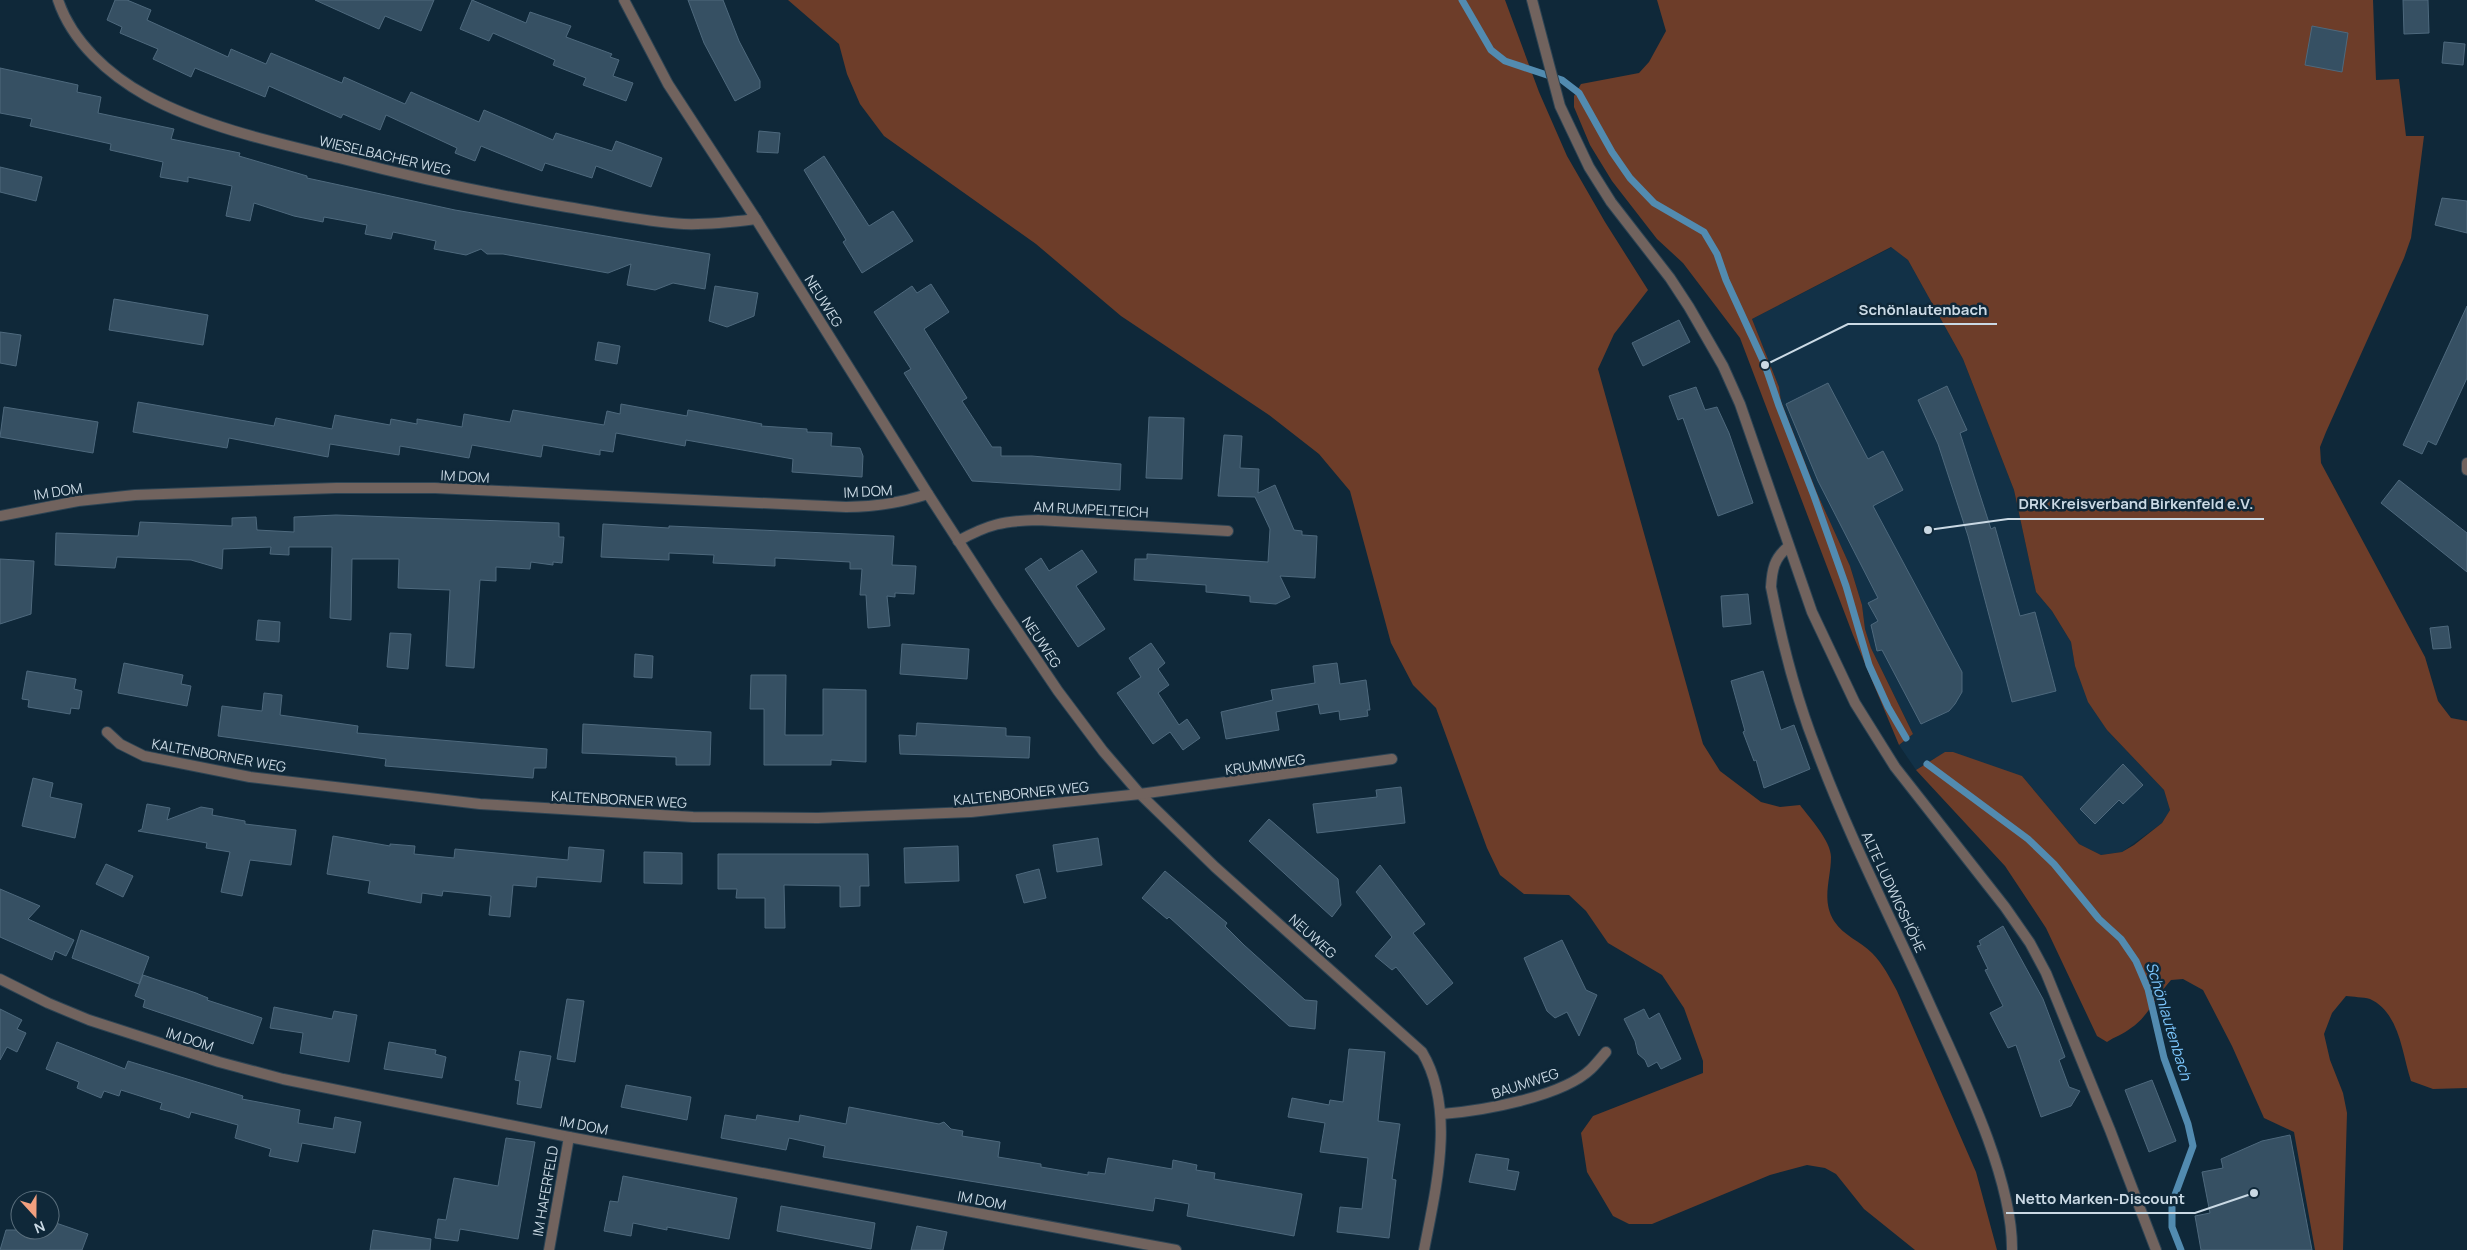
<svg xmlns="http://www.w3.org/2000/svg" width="2467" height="1250" font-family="Manrope,sans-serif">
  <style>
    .built { fill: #123147 }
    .green { fill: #6d3d29 }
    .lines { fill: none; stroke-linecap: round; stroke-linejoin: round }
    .stream { stroke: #528bb0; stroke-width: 7 }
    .building { fill: #365063; stroke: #4e697d }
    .minor-casing { stroke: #2d4454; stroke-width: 12 }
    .minor { stroke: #71635e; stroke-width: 10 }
    .labels { text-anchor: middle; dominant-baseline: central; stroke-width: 5; stroke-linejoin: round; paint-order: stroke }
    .street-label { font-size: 14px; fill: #cad9e4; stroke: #0f2839 }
    .water-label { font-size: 15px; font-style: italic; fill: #7dc7fe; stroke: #0f2839 }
    .leader { fill: none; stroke: #cad9e4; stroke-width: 2 }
    .callout-dot { fill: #cad9e4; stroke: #0f2839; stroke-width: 2 }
    .callout-label { font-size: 15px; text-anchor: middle; font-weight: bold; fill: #cad9e4; stroke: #0f2839; stroke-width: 5; stroke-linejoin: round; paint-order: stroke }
  </style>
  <rect width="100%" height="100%" fill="#0f2839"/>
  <polygon class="built" points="1892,247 1908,260 1963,359 2014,490 2036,592 2052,611 2071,642 2075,666 2107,730 2164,790 2170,810 2162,823 2122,852 2101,855 2079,844 2022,776 1935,758 1916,770 1899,745 1913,734 1871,648 1865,629 1862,605 1850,566 1817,493 1781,401 1779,387 1752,319"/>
  <g class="green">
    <path d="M788 0H1505L1539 92 1567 156 1605 222 1648 290 1614 334 1598 369 1703 744 1720 771 1761 802 1780 807 1800 805C1809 817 1831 841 1831 857 1831 879 1821 900 1834 921 1844 936 1860 941 1872 953 1883 964 1890 978 1897 991L1976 1172 1997 1250H1915L1864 1209 1836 1174 1825 1168 1807 1165 1770 1175 1652 1224H1629L1613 1216 1587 1172 1581 1133 1593 1116 1703 1073V1061L1684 1008 1662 975 1608 943 1586 911 1569 895 1524 894 1500 875 1487 848 1436 708 1413 685 1391 643 1350 491 1319 454 1269 415 1121 316 1036 244 884 136 860 104 847 74 839 44Z"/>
    <path d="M1657 0H2373L2376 80 2399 79 2406 136H2424L2411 238 2404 258 2326 432 2320 447 2321 463 2425 657 2438 701 2451 718 2467 721V1088L2433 1089 2411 1081C2402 1054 2400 1013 2370 999 2363 997 2353 997 2346 996L2332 1013 2324 1034 2330 1060 2343 1093 2347 1113 2343 1250H2315L2294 1132 2264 1118 2232 1046 2203 990 2183 979 2171 980C2157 995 2148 1017 2131 1028 2124 1034 2114 1037 2107 1042L2097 1036 2046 928 2005 866 1916 770 1945 752H1953L2022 776 2079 844 2101 855 2122 852 2134 845 2162 823 2170 810 2164 790 2107 730 2088 702 2075 666 2071 642 2052 611 2036 592 2014 490 1963 359 1908 260 1891 247 1752 319 1779 387 1781 401 1817 493 1850 566 1862 605 1865 629 1871 648 1913 734 1899 745 1853 635 1740 338 1683 263 1657 239 1612 181 1590 145 1574 107V96L1581 84 1639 73 1649 62 1666 31Z"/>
  </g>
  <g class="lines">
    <g class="stream">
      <polyline points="1462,0 1491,50 1505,61 1562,80 1579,93 1612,152 1630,178 1654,203 1704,232 1717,254 1726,280 1765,365 1779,406 1814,496 1846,586 1869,665 1888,707 1906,738"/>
      <polyline points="1927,764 2028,839 2054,864 2099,919 2121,939 2136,961 2148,989 2164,1058 2188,1124 2193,1146 2172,1203 2172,1227 2181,1250"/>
    </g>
  </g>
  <g class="building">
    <polygon points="115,0 127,0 151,10 147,20 228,57 231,49 266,64 271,53 342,83 344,77 405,104 411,92 479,122 484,110 553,140 556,133 612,151 616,141 662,158 651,187 596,166 592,178 545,163 542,171 481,146 475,161 455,153 457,148 386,115 380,130 343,114 341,118 269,86 265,97 195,68 191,77 153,59 158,49 120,33 122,27 107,20"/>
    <polygon points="315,0 434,0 421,31 385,16 379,29"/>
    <polygon points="472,0 526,23 530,12 571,26 566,37 612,54 610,57 619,60 613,76 633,83 626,101 583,85 586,78 553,65 555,60 493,33 489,41 460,29"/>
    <polygon points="688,0 723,0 739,41 760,81 760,88 735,101 704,43"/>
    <polygon points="2403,0 2428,0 2429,33 2404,34"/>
    <polygon points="2312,26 2348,33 2342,72 2305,65"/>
    <polygon points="2444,42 2465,44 2463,65 2442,63"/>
    <polygon points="0,68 78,85 77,92 101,97 98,113 174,129 171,139 240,153 239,156 307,176 307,178 455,210 710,254 705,289 673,283 655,290 627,285 631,264 608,273 503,254 487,254 481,249 466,255 434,249 436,241 393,232 391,239 365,234 367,225 324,217 323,222 294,216 254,203 250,221 226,216 232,186 188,177 188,182 160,177 163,162 110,150 111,144 30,126 32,119 0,113"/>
    <polygon points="759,131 780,133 778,153 757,152"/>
    <polygon points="824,156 869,226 893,211 913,241 862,273 843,242 846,240 804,170"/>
    <polygon points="0,167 42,177 36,201 0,192"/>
    <polygon points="2442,198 2467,201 2467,233 2435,225"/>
    <polygon points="931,284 949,312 924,329 967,398 962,401 992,447 1001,447 1001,456 1032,456 1121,464 1120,490 972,481 904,373 911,369 874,312 912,286 917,293"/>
    <polygon points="715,286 758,293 754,316 727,327 709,321"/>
    <polygon points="114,299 208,315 203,345 109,330"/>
    <polygon points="2467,306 2467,378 2436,445 2428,441 2422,454 2403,445"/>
    <polygon points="1679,320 1690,342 1643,366 1632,343"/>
    <polygon points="0,332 21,335 16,366 0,363"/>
    <polygon points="598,342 620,346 617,364 595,360"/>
    <polygon points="1828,383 1868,459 1883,451 1903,490 1873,506 1962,672 1962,692 1955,704 1949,711 1921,724 1882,650 1877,651 1871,625 1878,621 1868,603 1878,598 1818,481 1786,404"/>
    <polygon points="1947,386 1967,430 1960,433 1991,529 1995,527 2020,616 2035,612 2056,691 2012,702 1968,536 1938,444 1918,400"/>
    <polygon points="1696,387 1705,410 1717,407 1729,433 1753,503 1718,516 1683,418 1678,420 1669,396"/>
    <polygon points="138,402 274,426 276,418 332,429 335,415 390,425 391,419 417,424 417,419 462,427 464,414 510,422 513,410 604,425 607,411 620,414 621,404 687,416 688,410 762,424 761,426 807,429 807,432 832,433 831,446 860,448 863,456 862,477 792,472 793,459 686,440 685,446 616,433 613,452 600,450 600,455 543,445 541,457 472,445 469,458 400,446 399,455 330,444 328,457 229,438 227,448 133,432"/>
    <polygon points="4,407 98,422 93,453 0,437"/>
    <polygon points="1149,417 1184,418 1182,479 1146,478"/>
    <polygon points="1224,435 1242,436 1240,468 1259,469 1258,493 1275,485 1294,530 1302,531 1302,535 1317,536 1315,578 1280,576 1290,597 1276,604 1250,602 1250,596 1206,592 1206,585 1134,580 1135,559 1147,559 1147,554 1268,562 1270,529 1255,497 1218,496"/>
    <polygon points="2399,480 2467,533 2467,572 2381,503"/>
    <polygon points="336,515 559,523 559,537 564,537 562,563 553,562 553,565 531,562 530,569 496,567 496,581 480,580 474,668 446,666 450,590 398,588 399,559 352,559 351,620 330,618 332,547 289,547 289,555 270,554 271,547 223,549 222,569 191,560 117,557 115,568 55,565 56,533 138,536 140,522 232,526 232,518 256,517 257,530 294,532 294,517"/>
    <polygon points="603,524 669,528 669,526 894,536 892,565 916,566 914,594 895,593 895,597 887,596 890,626 868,628 866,595 860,595 862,569 850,569 850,562 775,558 775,566 713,563 714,555 669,553 669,560 601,557"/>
    <polygon points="1082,550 1097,572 1076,586 1105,629 1078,647 1025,569 1041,558 1049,571"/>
    <polygon points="0,559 34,561 31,614 0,624"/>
    <polygon points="1748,594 1751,624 1723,627 1721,596"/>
    <polygon points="258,620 280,622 279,642 256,640"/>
    <polygon points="2448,626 2451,648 2433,649 2430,628"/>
    <polygon points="390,633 411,634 408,669 387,667"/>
    <polygon points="1151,643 1165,663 1158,669 1169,685 1158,693 1179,725 1187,719 1200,738 1183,750 1170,732 1153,744 1117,693 1141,677 1129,658"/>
    <polygon points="902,644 969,649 967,679 900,674"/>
    <polygon points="635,654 653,656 652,678 634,677"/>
    <polygon points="124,663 183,675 181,684 191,686 187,706 118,693"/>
    <polygon points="1337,663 1340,684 1366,680 1370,710 1367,710 1368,716 1340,720 1339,711 1320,714 1318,704 1276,712 1279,730 1226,739 1221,712 1273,700 1271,690 1315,683 1313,666"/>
    <polygon points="27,671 76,679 74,689 82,691 79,709 71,708 70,714 28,707 29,700 22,699"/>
    <polygon points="1763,671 1781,730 1794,725 1810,769 1764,788 1756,760 1754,761 1743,732 1745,731 1731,681"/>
    <polygon points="751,675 786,675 785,735 823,735 823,689 866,690 866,762 831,760 831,765 764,765 764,709 750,709"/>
    <polygon points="264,693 282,695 280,715 358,726 357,733 547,749 546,768 534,768 533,778 385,766 386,759 218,736 222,706 262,711"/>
    <polygon points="917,723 1006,728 1006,736 1030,737 1029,758 900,754 899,735 916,736"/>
    <polygon points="583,724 711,732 710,765 676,765 676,757 582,753"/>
    <polygon points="2123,764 2143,785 2123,804 2119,800 2095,824 2080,809"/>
    <polygon points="33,778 53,783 50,797 82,804 75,838 22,826"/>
    <polygon points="1401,787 1405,823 1317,833 1313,804 1377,797 1376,790"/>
    <polygon points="147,804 170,808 167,820 201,807 213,809 212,815 245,821 245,824 296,830 291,865 250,860 242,896 221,892 230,852 206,848 207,843 138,831 142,829"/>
    <polygon points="1269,819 1338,879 1341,905 1332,917 1249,841"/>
    <polygon points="333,836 390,846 390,844 415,846 414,854 454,858 455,849 568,860 569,847 604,850 601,882 537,877 536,887 513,885 510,917 489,915 491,896 443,891 442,896 422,893 421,903 368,893 370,881 327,874"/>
    <polygon points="1098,838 1102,865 1057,872 1053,845"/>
    <polygon points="958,846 959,881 905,883 904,848"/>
    <polygon points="644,852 682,853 682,884 644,883"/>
    <polygon points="718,854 868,854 869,886 860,886 860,906 840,907 840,886 784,885 785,928 765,928 765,898 736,898 737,889 718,889"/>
    <polygon points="106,864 133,876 123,897 96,884"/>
    <polygon points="1380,865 1425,924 1413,933 1453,983 1427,1005 1396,967 1392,970 1375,956 1392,937 1356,892"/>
    <polygon points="1039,869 1046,898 1024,903 1016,875"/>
    <polygon points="1165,871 1227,923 1225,926 1244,945 1305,1000 1317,1001 1315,1029 1289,1026 1169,917 1167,919 1142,898"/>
    <polygon points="0,889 40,906 28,919 74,940 66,956 55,951 52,960 0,937"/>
    <polygon points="2003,926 2043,999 2065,1057 2059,1060 2069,1087 2080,1091 2071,1106 2041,1117 2016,1045 2008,1048 1990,1013 2003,1006 1985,970 1988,969 1977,946 1981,945 1979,941"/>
    <polygon points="81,930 149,957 139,984 72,958"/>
    <polygon points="1562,940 1586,990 1597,995 1579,1036 1567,1012 1555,1018 1547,1011 1524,958"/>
    <polygon points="143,975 196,993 208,998 207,1000 262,1018 253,1044 143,1007 145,1000 135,996"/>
    <polygon points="567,999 584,1001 575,1062 557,1059"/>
    <polygon points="274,1007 332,1019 334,1011 357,1015 349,1062 300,1053 303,1033 270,1028"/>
    <polygon points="0,1009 22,1020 17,1029 26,1033 17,1052 7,1047 0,1060"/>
    <polygon points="1644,1009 1649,1019 1659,1013 1681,1059 1661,1069 1657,1062 1648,1067 1645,1060 1638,1054 1635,1041 1624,1019"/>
    <polygon points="57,1042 125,1069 128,1061 243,1096 242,1099 300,1110 298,1123 333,1129 335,1117 361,1122 355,1153 302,1143 298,1162 269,1156 271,1149 235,1138 238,1125 191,1112 189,1118 175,1113 160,1109 162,1103 121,1090 119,1096 104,1091 101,1098 77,1088 79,1082 46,1069"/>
    <polygon points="389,1042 436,1050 435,1054 446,1057 442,1078 384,1069"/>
    <polygon points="1349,1049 1385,1052 1378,1121 1400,1124 1392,1179 1396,1180 1389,1238 1337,1232 1340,1207 1362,1209 1368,1158 1320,1152 1325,1123 1288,1117 1292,1098 1329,1105 1330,1100 1343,1102"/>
    <polygon points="520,1051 551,1056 541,1108 517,1104 520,1081 515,1080"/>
    <polygon points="2152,1080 2176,1141 2149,1152 2125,1090"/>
    <polygon points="626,1085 691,1097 687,1120 621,1107"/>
    <polygon points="849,1107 939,1124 944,1122 951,1129 963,1131 962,1136 1000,1142 998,1157 1041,1164 1041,1167 1088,1175 1088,1172 1105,1174 1108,1158 1172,1169 1173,1160 1197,1165 1196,1170 1215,1173 1214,1179 1302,1194 1294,1236 1187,1216 1189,1204 1155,1198 1153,1211 823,1157 825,1146 789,1138 786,1150 721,1138 725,1115 756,1120 757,1115 799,1122 800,1115 846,1124"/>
    <polygon points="2290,1135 2312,1250 2201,1250 2195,1216 2210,1213 2202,1172 2223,1168 2221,1159 2262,1141"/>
    <polygon points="506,1138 535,1142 518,1239 460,1229 458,1241 435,1238 438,1219 446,1220 454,1178 498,1186"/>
    <polygon points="1476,1154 1509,1159 1507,1170 1519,1172 1515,1190 1469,1182"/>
    <polygon points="623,1176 737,1198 729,1239 667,1227 667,1230 633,1223 631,1236 604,1231 610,1201 618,1202"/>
    <polygon points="781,1206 875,1223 871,1249 777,1231"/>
    <polygon points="56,1223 88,1234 82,1250 0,1250 6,1230 54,1230"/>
    <polygon points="917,1226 947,1232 943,1250 911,1250"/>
    <polygon points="373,1230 431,1239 430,1250 370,1250"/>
  </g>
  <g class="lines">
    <defs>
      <g id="minor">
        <path d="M58 0C72 42 109 75 147 96 204 127 277 143 339 158 415 178 490 194 567 207 606 213 645 222 684 224 709 225 732 222 756 219"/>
        <path d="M624 0 668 84 756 219 928 494 998 602 1058 691 1103 751 1140 794 1215 867 1422 1052C1456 1109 1436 1188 1424 1250"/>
        <polyline points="1532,0 1560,106 1589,167 1611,202 1670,278 1689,307 1723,366 1740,404 1812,612 1855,703 1895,767 2005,907 2030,943 2046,973 2110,1130 2156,1250"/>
        <polyline points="2467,463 2467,470"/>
        <path d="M0 516 78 501 135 495 336 488H435L846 507C875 507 900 503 928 494"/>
        <path d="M958 541C989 524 1003 521 1038 520L1228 531"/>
        <path d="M1788 547C1774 558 1772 570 1771 587 1782 643 1796 698 1817 751 1850 839 1893 922 1931 1007 1961 1073 2013 1178 2012 1250"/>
        <polyline points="107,732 120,744 144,756 250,777 480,804 693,817 818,818 971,812 1140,794 1392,759"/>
        <polyline points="0,979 48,1003 89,1020 219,1062 283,1079 569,1137 1176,1250"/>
        <path d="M1442 1114C1481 1111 1562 1097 1591 1069 1596 1064 1601 1058 1606 1052"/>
        <polyline points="549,1250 569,1137"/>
      </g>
    </defs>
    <use href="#minor" class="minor-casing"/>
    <use href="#minor" class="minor"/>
  </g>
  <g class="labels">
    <g class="street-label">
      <text transform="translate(385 155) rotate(13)">WIESELBACHER WEG</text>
      <text transform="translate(824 301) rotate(58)">NEUWEG</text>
      <text transform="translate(465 476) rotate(3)">IM DOM</text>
      <text transform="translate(58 491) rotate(-9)">IM DOM</text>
      <text transform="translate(868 491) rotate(-3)">IM DOM</text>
      <text transform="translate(1091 509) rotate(3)">AM RUMPELTEICH</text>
      <text transform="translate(1042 642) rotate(56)">NEUWEG</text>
      <text transform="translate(219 755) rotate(10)">KALTENBORNER WEG</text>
      <text transform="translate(1265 764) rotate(-8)">KRUMMWEG</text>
      <text transform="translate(1021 793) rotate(-6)">KALTENBORNER WEG</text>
      <text transform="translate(619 799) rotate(3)">KALTENBORNER WEG</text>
      <text transform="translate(1894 892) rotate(65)">ALTE LUDWIGSHÖHE</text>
      <text transform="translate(1313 936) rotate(42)">NEUWEG</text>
      <text transform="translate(190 1039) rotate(18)">IM DOM</text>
      <text transform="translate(1525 1083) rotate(-18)">BAUMWEG</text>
      <text transform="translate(584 1125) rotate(11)">IM DOM</text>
      <text transform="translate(545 1191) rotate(-80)">IM HAFERFELD</text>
      <text transform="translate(982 1200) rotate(11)">IM DOM</text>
    </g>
    <g class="water-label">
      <text transform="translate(2169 1021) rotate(73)">Schönlautenbach</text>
    </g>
  </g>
  <path class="leader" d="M1765 365L1848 324H1997M1928 530L2008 519H2264M2254 1193L2195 1213H2006"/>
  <g class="callout-dot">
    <circle cx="1765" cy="365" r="5"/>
    <circle cx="1928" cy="530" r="5"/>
    <circle cx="2254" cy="1193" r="5"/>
  </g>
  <g class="callout-label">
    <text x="1923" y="315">Schönlautenbach</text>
    <text x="2136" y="509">DRK Kreisverband Birkenfeld e.V.</text>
    <text x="2100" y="1204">Netto Marken-Discount</text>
  </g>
  <g transform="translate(35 1215) rotate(159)"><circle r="24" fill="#0f2839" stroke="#5a6f7d"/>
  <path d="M0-4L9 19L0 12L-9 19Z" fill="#f2a07f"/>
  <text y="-8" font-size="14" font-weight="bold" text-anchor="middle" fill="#cad9e4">N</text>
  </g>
</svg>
